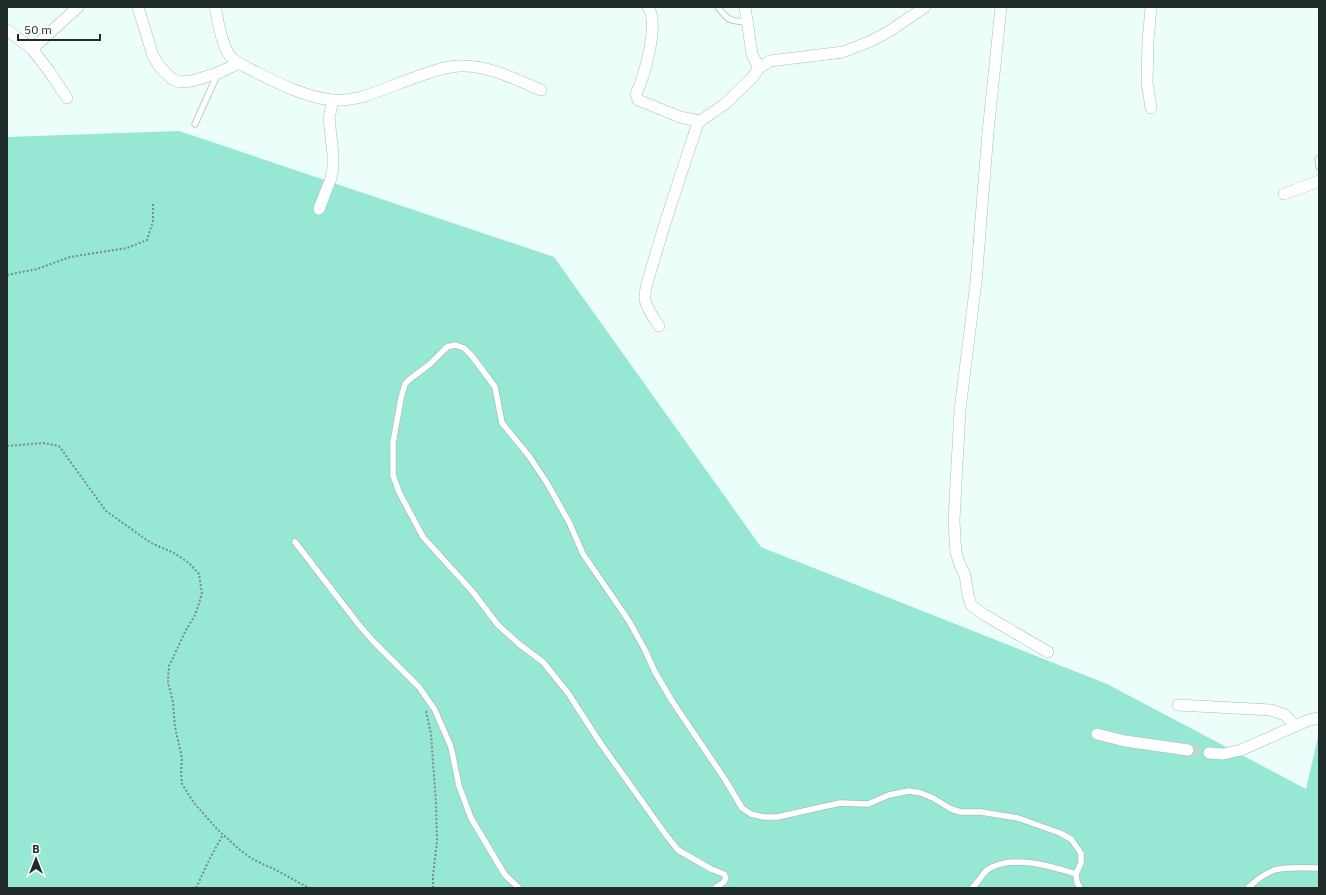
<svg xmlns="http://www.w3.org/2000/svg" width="1326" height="895" font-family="'IBM Plex Sans',sans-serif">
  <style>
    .green { fill: #96e7d4 }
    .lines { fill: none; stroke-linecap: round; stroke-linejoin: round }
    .minor-tunnel { stroke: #c3d4cf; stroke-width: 11; stroke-dasharray: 11 5.5; stroke-linecap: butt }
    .service-casing { stroke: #a4c1ba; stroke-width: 7 }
    .minor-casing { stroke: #a4c1ba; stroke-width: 12 }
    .path { stroke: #7c8b87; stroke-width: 2; stroke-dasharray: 2 2; stroke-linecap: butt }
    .service { stroke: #fff; stroke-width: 5.5 }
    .minor { stroke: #fff; stroke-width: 11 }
  </style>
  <rect width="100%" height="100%" fill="#ecfef9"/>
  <polygon class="green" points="179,131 554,257 761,547 1107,684 1306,789 1319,733 1319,888 7,888 7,137"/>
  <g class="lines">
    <polyline class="minor-tunnel" points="1188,750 1209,753"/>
    <defs>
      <g id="service">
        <path d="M718 7C728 21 730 21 747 22"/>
        <polyline points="195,124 218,73"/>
        <polyline points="1318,159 1319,167"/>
        <polyline points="295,542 359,625 373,641 419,687 435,710 451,747 459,786 471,818 505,875 519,888"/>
        <polyline points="715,888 724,882 726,878 724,874 711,869 678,850 666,835 601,744 568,693 543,662 519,644 498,625 472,591 423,537 399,492 393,475 393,443 401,398 405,384 410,379 430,364 447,347 455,345 464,348 472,356 495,387 502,423 529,456 547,483 569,522 583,554 629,621 645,650 655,672 672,701 726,781 742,808 751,814 764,817 777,817 840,803 868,804 889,795 909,791 921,793 933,798 951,809 961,812 981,812 1018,818 1060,833 1071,839 1081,853 1081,863 1076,874 1077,882 1080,888"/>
        <path d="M972 888C978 883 981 876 986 871 1008 853 1051 866 1076 874"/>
        <path d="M1248 888C1273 863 1287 868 1319 868"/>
      </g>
      <g id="minor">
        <polyline points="138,7 153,56 160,67 172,79 180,82 192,81 218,73 239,63"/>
        <path d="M215 7C218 21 222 49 232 58 238 64 248 68 256 72 279 84 306 97 332 100 342 101 353 99 362 97 383 90 404 81 425 74 437 70 450 65 463 66 490 66 517 80 541 90"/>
        <path d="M648 7C660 23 644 77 636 94L638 100 680 117 700 121"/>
        <polyline points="745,7 752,54 759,68"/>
        <polyline points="1001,7 988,132 976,282 960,410 954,520 955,540 956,552 960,565 965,575 968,595 971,605 983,614 1048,652"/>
        <polyline points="7,30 32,49 49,71 67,98"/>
        <polyline points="32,49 78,7"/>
        <polyline points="1151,108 1147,82 1148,41 1151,7"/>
        <polyline points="1284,194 1319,181"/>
        <polyline points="319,209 331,178 333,167 333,155 329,118 333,100"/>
        <path d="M659 326C654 318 646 308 645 299 644 287 651 272 654 260 667 215 682 171 697 126L700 121 725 104 752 78 759 68 770 61 843 52 871 41 888 32 925 7"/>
        <polyline points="1178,705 1271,710 1285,715 1295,726"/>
        <polyline points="1097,734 1125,741 1188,750"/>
        <polyline points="1209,753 1223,754 1241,750 1309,720 1319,718"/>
      </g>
    </defs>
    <use href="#service" class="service-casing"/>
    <use href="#minor" class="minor-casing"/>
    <g class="path">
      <polyline points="7,275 37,269 70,257 127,248 147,240 153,221 153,204"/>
      <polyline points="7,446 43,443 59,446 106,511 151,543 174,553 189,563 199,574 202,594 195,615 186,630 169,666 168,682 173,702 175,727 182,758 181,771 182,784 194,803 217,829 240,850 254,860 276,870 309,888"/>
      <polyline points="426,711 431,734 436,803 437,842 433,875 433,888"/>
      <polyline points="196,888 210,858 223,835"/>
    </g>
    <use href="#service" class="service"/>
    <use href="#minor" class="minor"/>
  </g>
  <rect width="1326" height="895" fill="none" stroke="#202c29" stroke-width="16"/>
  <g transform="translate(36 859)" stroke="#ffffff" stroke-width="3" paint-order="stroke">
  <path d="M0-3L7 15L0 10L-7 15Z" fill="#202c29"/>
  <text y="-6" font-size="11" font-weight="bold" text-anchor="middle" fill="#202c29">B</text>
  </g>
  <path d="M18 34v6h82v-6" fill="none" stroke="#202c29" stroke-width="2"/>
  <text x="24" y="34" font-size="12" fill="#202c29" stroke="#ffffff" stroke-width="3" paint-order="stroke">50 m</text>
</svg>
